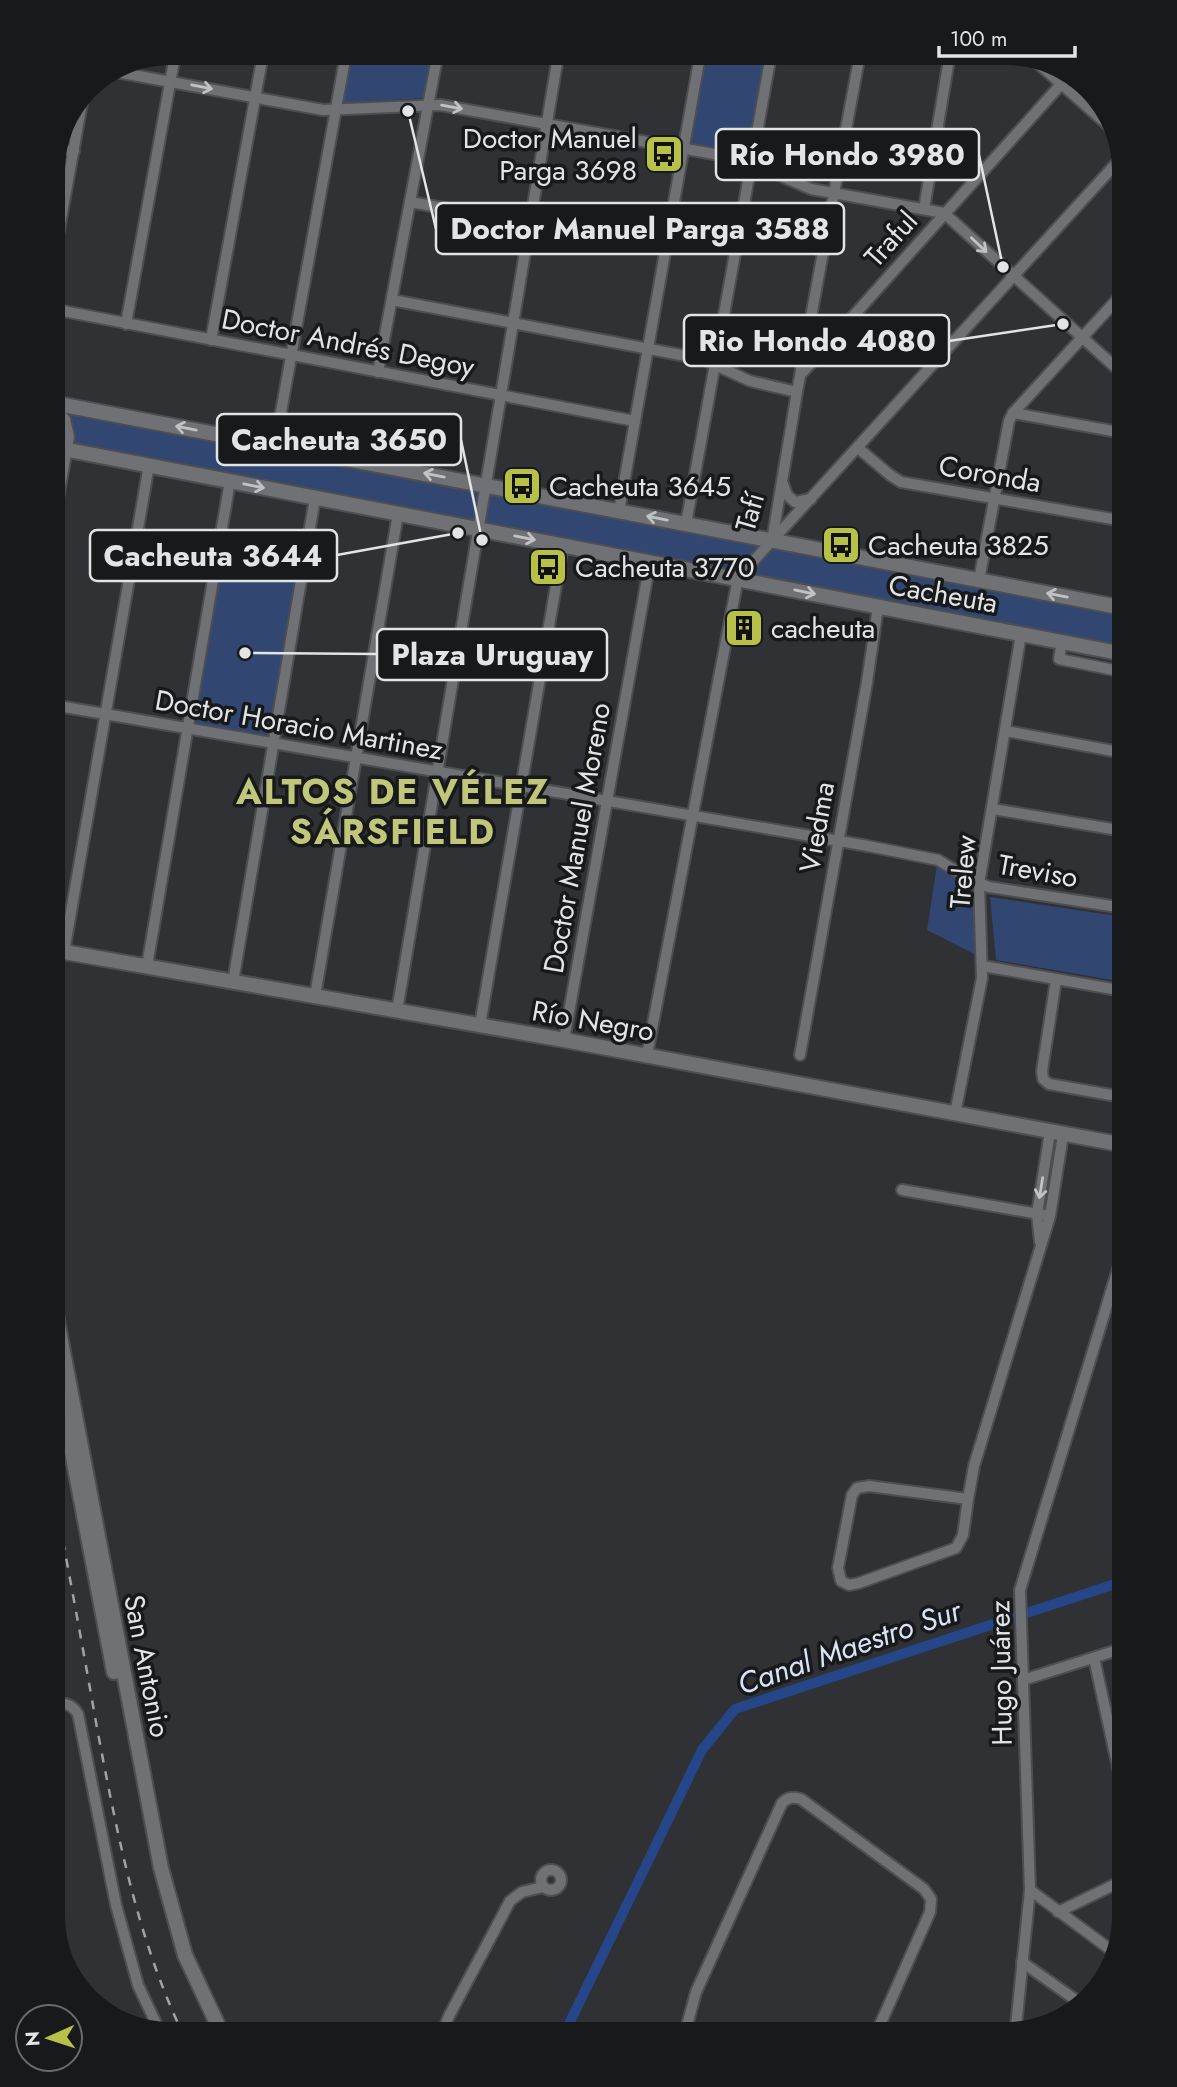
<svg xmlns="http://www.w3.org/2000/svg" width="1177" height="2087" font-family="Jost,sans-serif">
  <style>
    .green { fill: #314772 }
    .lines { fill: none; stroke-linecap: round; stroke-linejoin: round }
    .canal { stroke: #26468a; stroke-width: 10 }
    .street-casing { stroke: #4d4e51; stroke-width: 14 }
    .secondary-casing { stroke: #4d4e51; stroke-width: 18 }
    .street { stroke: #6f7175; stroke-width: 10 }
    .secondary { stroke: #6f7175; stroke-width: 14 }
    .rail { stroke: #a0a2a5; stroke-width: 2.5; stroke-dasharray: 9 9; stroke-linecap: butt }
    .oneway { stroke: #c0c2c4 }
    .labels { text-anchor: middle; dominant-baseline: central; stroke-width: 7; stroke-linejoin: round; paint-order: stroke }
    .poi-label { font-size: 28px; fill: #e2e4e6; stroke: #18191b; text-anchor: start }
    .street-label { font-size: 28px; fill: #e2e4e6; stroke: #18191b }
    .water-label { font-size: 30px; font-style: italic; fill: #d8e3f7; stroke: #18191b }
    .district-label { font-size: 35px; font-weight: bold; letter-spacing: 2px; fill: #c0c77a; stroke: #18191b }
    .leader { fill: none; stroke: #e2e4e6; stroke-width: 2.5 }
    .callout-dot { fill: #e2e4e6; stroke: #18191b; stroke-width: 2.5 }
    .callout { fill: #18191b; stroke: #e2e4e6; stroke-width: 2.5 }
    .callout-label { font-size: 30px; text-anchor: middle; font-weight: bold; fill: #e2e4e6 }
  </style>
  <rect width="100%" height="100%" fill="#303135"/>
  <g class="green">
    <polygon points="766,55 749,157 687,146 704,56"/>
    <polygon points="431,58 424,98 341,103 350,59"/>
    <polygon points="53,403 1124,608 1124,654 53,447"/>
    <polygon points="220,568 297,582 270,738 192,724"/>
    <polygon points="937,865 972,890 976,955 927,930"/>
    <polygon points="990,897 1124,917 1124,982 996,960"/>
  </g>
  <g class="lines">
    <polyline class="canal" points="566,2030 702,1750 735,1709 1124,1581"/>
    <defs>
      <g id="street">
        <polyline points="1033,59 1117,133"/>
        <polyline points="111,71 323,110 440,105 742,159 811,189 944,213 1124,375"/>
        <polyline points="58,150 74,151"/>
        <polyline points="410,202 666,248"/>
        <polyline points="924,209 950,53"/>
        <polyline points="53,263 84,92"/>
        <polyline points="392,300 702,359 750,381 797,392"/>
        <polyline points="53,309 635,421"/>
        <polyline points="126,324 174,61"/>
        <polyline points="211,340 262,60"/>
        <polyline points="378,372 437,58"/>
        <polyline points="803,372 1072,72"/>
        <polyline points="1013,413 1124,433"/>
        <polyline points="275,445 345,59"/>
        <polyline points="858,448 890,475 901,482 1124,521"/>
        <polyline points="783,484 787,495 795,502 811,499"/>
        <polyline points="619,511 700,56"/>
        <polyline points="686,524 771,55"/>
        <polyline points="53,526 69,437 65,419 53,409"/>
        <polyline points="772,541 797,392 860,54"/>
        <polyline points="979,580 1009,421 1013,413 1124,292"/>
        <polyline points="1062,642 1059,659 1124,672"/>
        <polyline points="53,705 868,846 938,860 971,880 989,887 1124,908"/>
        <polyline points="1006,731 1124,753"/>
        <polyline points="993,809 1124,831"/>
        <polyline points="64,952 149,465"/>
        <polyline points="147,966 230,481"/>
        <polyline points="983,966 1124,991"/>
        <polyline points="1056,980 1042,1071 1043,1079 1049,1084 1111,1095 1119,1093 1124,1077"/>
        <polyline points="233,982 315,498"/>
        <polyline points="315,996 398,514"/>
        <polyline points="397,1011 558,57"/>
        <polyline points="480,1025 563,545"/>
        <polyline points="564,1040 650,562"/>
        <polyline points="647,1055 738,578 1122,157"/>
        <polyline points="800,1055 867,682 878,607"/>
        <polyline points="955,1114 982,978 979,884 1021,634"/>
        <polyline points="902,1190 1050,1216"/>
        <polyline points="1040,1242 1037,1214 1050,1132"/>
        <polyline points="968,1499 963,1535 956,1548 859,1583 849,1585 841,1581 838,1568 852,1495 857,1488 869,1486 968,1499 974,1466 1050,1216 1063,1135"/>
        <polyline points="1094,1658 1124,1795"/>
        <polyline points="1023,1680 1124,1648"/>
        <path d="M53 1704C64 1702 72 1704 78 1714L116 1905 138 1985 161 2034"/>
        <circle cx="551" cy="1880" r="10"/>
        <polyline points="1030,1890 1115,1953"/>
        <polyline points="1058,1912 1124,1880"/>
        <polyline points="1022,1962 1080,2003"/>
        <polyline points="1016,2026 1030,1890 1020,1590 1124,1249"/>
        <path d="M686 2029 696 1992 782 1803C788 1797 793 1797 801 1799L924 1889 931 1899 930 1912 879 2027"/>
        <polyline points="443,2031 449,2016 510,1901 522,1892 543,1887"/>
      </g>
      <g id="secondary">
        <polyline points="53,403 1124,608"/>
        <polyline points="53,447 1124,654"/>
        <polyline points="53,950 564,1040 1124,1145"/>
        <polyline points="53,1299 161,1868 185,1955 222,2034"/>
        <polyline points="53,1353 114,1672"/>
      </g>
    </defs>
    <use href="#street" class="street-casing"/>
    <use href="#secondary" class="secondary-casing"/>
    <use href="#street" class="street"/>
    <use href="#secondary" class="secondary"/>
    <path class="rail" d="M53 1488C68 1568 83 1648 97 1728 117 1833 137 1938 183 2034"/>
  </g>
  <defs><path id="oneway-shaft" d="M-6 0H5M1.5-3L5.5 0L1.5 3" fill="none" stroke-width="1.6" stroke-linecap="round" stroke-linejoin="round" transform="scale(1.75)"/></defs>
  <g class="oneway">
    <use href="#oneway-shaft" transform="translate(202 87) rotate(11)"/>
    <use href="#oneway-shaft" transform="translate(452 107) rotate(10)"/>
    <use href="#oneway-shaft" transform="translate(979 245) rotate(43)"/>
    <use href="#oneway-shaft" transform="translate(186 428) rotate(-169)"/>
    <use href="#oneway-shaft" transform="translate(434 475) rotate(-169)"/>
    <use href="#oneway-shaft" transform="translate(254 486) rotate(11)"/>
    <use href="#oneway-shaft" transform="translate(657 518) rotate(-169)"/>
    <use href="#oneway-shaft" transform="translate(525 538) rotate(11)"/>
    <use href="#oneway-shaft" transform="translate(805 592) rotate(12)"/>
    <use href="#oneway-shaft" transform="translate(1057 595) rotate(-169)"/>
    <use href="#oneway-shaft" transform="translate(1041 1188) rotate(99)"/>
  </g>
  <defs>
    <symbol id="bus-square" viewBox="-11 -11 22 22"><rect x="-9" y="-9" width="18" height="18" rx="4" fill="#b8c147" stroke="#18191b"/><path d="M-5-6H5V4H4V6H2V4H-2V6H-4V4H-5ZM-3.5-4V0h7V-4ZM-3.5 1.2v1.5H-2V1.2ZM2 1.2v1.5H3.5V1.2Z" fill="#111"/></symbol>
    <symbol id="building-square" viewBox="-11 -11 22 22"><rect x="-9" y="-9" width="18" height="18" rx="4" fill="#b8c147" stroke="#18191b"/><path d="M-4-6H4V6H1V3H-1V6H-4ZM-2.5-4.3h1.7v1.8h-1.7ZM.8-4.3h1.7v1.8H.8ZM-2.5-1h1.7V.8h-1.7ZM.8-1h1.7V.8H.8Z" fill="#111"/></symbol>
  </defs>
  <g fill-rule="evenodd">
    <use href="#bus-square" x="642" y="132" width="44" height="44"/>
    <use href="#bus-square" x="500" y="464" width="44" height="44"/>
    <use href="#bus-square" x="819" y="523" width="44" height="44"/>
    <use href="#bus-square" x="526" y="545" width="44" height="44"/>
    <use href="#building-square" x="722" y="606" width="44" height="44"/>
  </g>
  <g class="labels">
    <g class="poi-label">
      <text x="637" y="138" text-anchor="end">Doctor Manuel<tspan x="637" dy="32">Parga 3698</tspan></text>
      <text x="549" y="486">Cacheuta 3645</text>
      <text x="868" y="545">Cacheuta 3825</text>
      <text x="575" y="567">Cacheuta 3770</text>
      <text x="771" y="628">cacheuta</text>
    </g>
    <g class="street-label">
      <text transform="translate(891 239) rotate(-48)">Traful</text>
      <text transform="translate(348 343) rotate(11)">Doctor Andrés Degoy</text>
      <text transform="translate(990 474) rotate(10)">Coronda</text>
      <text transform="translate(750 512) rotate(-74)">Tafí</text>
      <text transform="translate(943 594) rotate(10)">Cacheuta</text>
      <text transform="translate(299 725) rotate(10)">Doctor Horacio Martinez</text>
      <text transform="translate(817 827) rotate(-80)">Viedma</text>
      <text transform="translate(577 838) rotate(-80)">Doctor Manuel Moreno</text>
      <text transform="translate(1038 871) rotate(10)">Treviso</text>
      <text transform="translate(963 872) rotate(-85)">Trelew</text>
      <text transform="translate(593 1021) rotate(10)">Río Negro</text>
      <text transform="translate(147 1666) rotate(79)">San Antonio</text>
      <text transform="translate(1001 1673) rotate(-91)">Hugo Juárez</text>
    </g>
    <g class="water-label">
      <text transform="translate(849 1647) rotate(-19)">Canal Maestro Sur</text>
    </g>
    <g class="district-label">
      <text x="393" y="792">ALTOS DE VÉLEZ<tspan x="393" dy="40">SÁRSFIELD</tspan></text>
    </g>
  </g>
  <path d="M0 0H1177V2087H0ZM170 65H1007A105 105 0 0 1 1112 170V1917A105 105 0 0 1 1007 2022H170A105 105 0 0 1 65 1917V170A105 105 0 0 1 170 65Z" fill="#18191b" fill-rule="evenodd"/>
  <path class="leader" d="M1003 267L979 155M408 111L436 229M1063 324L949 341M482 540L461 440M458 533L337 555M245 653L377 654"/>
  <g class="callout-dot">
    <circle cx="1003" cy="267" r="7"/>
    <circle cx="408" cy="111" r="7"/>
    <circle cx="1063" cy="324" r="7"/>
    <circle cx="482" cy="540" r="7"/>
    <circle cx="458" cy="533" r="7"/>
    <circle cx="245" cy="653" r="7"/>
  </g>
  <g class="callout">
    <rect x="716" y="129" width="263" height="51" rx="7"/>
    <rect x="436" y="203" width="408" height="51" rx="7"/>
    <rect x="684" y="315" width="265" height="51" rx="7"/>
    <rect x="217" y="414" width="244" height="51" rx="7"/>
    <rect x="90" y="530" width="247" height="51" rx="7"/>
    <rect x="377" y="629" width="230" height="51" rx="7"/>
  </g>
  <g class="callout-label">
    <text x="847" y="165">Río Hondo 3980</text>
    <text x="640" y="239">Doctor Manuel Parga 3588</text>
    <text x="817" y="351">Rio Hondo 4080</text>
    <text x="339" y="450">Cacheuta 3650</text>
    <text x="213" y="566">Cacheuta 3644</text>
    <text x="492" y="665">Plaza Uruguay</text>
  </g>
  <g transform="translate(49 2038) rotate(267)"><circle r="33" fill="#18191b" stroke="#696a6c" stroke-width="2"/>
  <path d="M0-5L12 26L0 18L-12 26Z" fill="#b8c147"/>
  <text y="-10" font-size="19" font-weight="bold" text-anchor="middle" fill="#e2e4e6">N</text>
  </g>
  <path d="M939 46v10h136v-10" fill="none" stroke="#e2e4e6" stroke-width="3.5"/>
  <text x="950" y="46" font-size="21" fill="#e2e4e6" stroke="#18191b" stroke-width="5" paint-order="stroke">100 m</text>
</svg>
